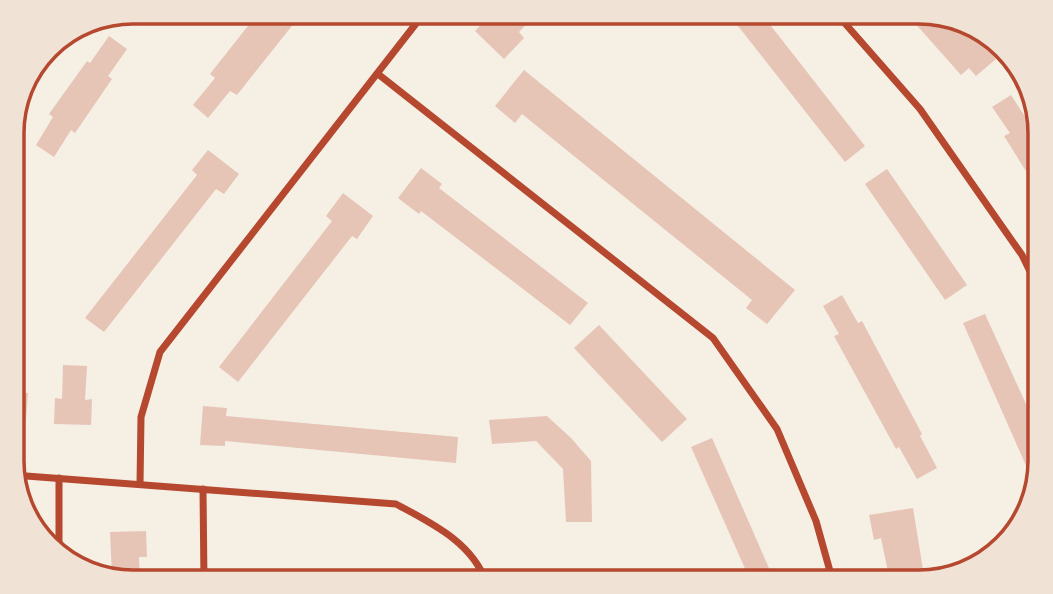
<svg xmlns="http://www.w3.org/2000/svg" width="1053" height="594" font-family="'Libre Baskerville',serif">
  <style>
    .building { fill: #e6c5b7 }
    .lines { fill: none; stroke-linecap: round; stroke-linejoin: round }
    .minor { stroke: #b5482f; stroke-width: 7 }
    .rim { fill: none; stroke: #b5482f; stroke-width: 3.5 }
  </style>
  <rect width="100%" height="100%" fill="#f6efe4"/>
  <g class="building">
    <polygon points="259,12 303,12 237,95 230,91 208,118 193,105 215,78 210,74"/>
    <polygon points="493,12 498,12 502,16 506,12 538,12 519,32 524,38 504,59 475,31"/>
    <polygon points="727,12 760,12 865,146 845,162"/>
    <polygon points="905,12 920,12 965,24 996,59 976,76 969,68 961,75"/>
    <polygon points="109,36 127,49 108,76 112,79 75,133 71,130 54,157 36,145 53,117 49,114 87,61 90,63"/>
    <polygon points="524,70 795,290 767,324 746,308 752,300 522,114 515,123 495,106"/>
    <polygon points="1011,95 1028,121 1034,118 1040,128 1040,184 1036,187 1004,136 1010,133 992,107"/>
    <polygon points="208,150 239,174 224,194 216,189 104,332 85,318 197,175 192,170"/>
    <polygon points="421,168 442,184 439,188 588,303 570,325 421,211 419,214 398,198"/>
    <polygon points="887,169 967,285 945,300 865,184"/>
    <polygon points="343,193 373,216 357,239 352,236 238,382 219,367 332,221 326,216"/>
    <polygon points="842,295 858,323 862,321 922,434 920,436 937,468 917,479 899,447 896,449 834,336 839,334 823,306"/>
    <polygon points="985,314 1041,437 1041,468 1035,486 963,323"/>
    <polygon points="599,325 687,419 662,442 574,348"/>
    <polygon points="63,365 87,366 85,400 92,399 91,425 54,424 55,398 62,399"/>
    <polygon points="13,392 28,393 26,419 13,418"/>
    <polygon points="203,406 227,408 226,416 458,437 456,463 225,441 225,446 200,445"/>
    <polygon points="547,416 571,438 591,461 592,522 566,522 563,469 536,441 492,444 489,420"/>
    <polygon points="712,438 772,575 781,571 785,582 751,582 691,447"/>
    <polygon points="913,508 925,582 890,582 881,538 874,540 869,515"/>
    <polygon points="146,531 147,557 139,557 140,582 112,576 110,532"/>
    <polygon points="619,577 619,582 562,582 562,578"/>
  </g>
  <g class="lines">
    <g class="minor">
      <polyline points="835,12 920,109 1022,255 1040,292"/>
      <polyline points="378,74 713,338 777,429 816,521 833,582"/>
      <path d="M13 475 396 504C431 523 472 542 486 582"/>
      <polyline points="59,478 59,552"/>
      <polyline points="140,484 141,417 160,352 425,12"/>
      <polyline points="203,489 204,582"/>
    </g>
  </g>
  <path d="M0 0H1053V594H0ZM133 24H919A109 109 0 0 1 1028 133V461A109 109 0 0 1 919 570H133A109 109 0 0 1 24 461V133A109 109 0 0 1 133 24Z" fill="#f1e2d6" fill-rule="evenodd"/>
  <path class="rim" d="M133 24H919A109 109 0 0 1 1028 133V461A109 109 0 0 1 919 570H133A109 109 0 0 1 24 461V133A109 109 0 0 1 133 24Z"/>
</svg>
